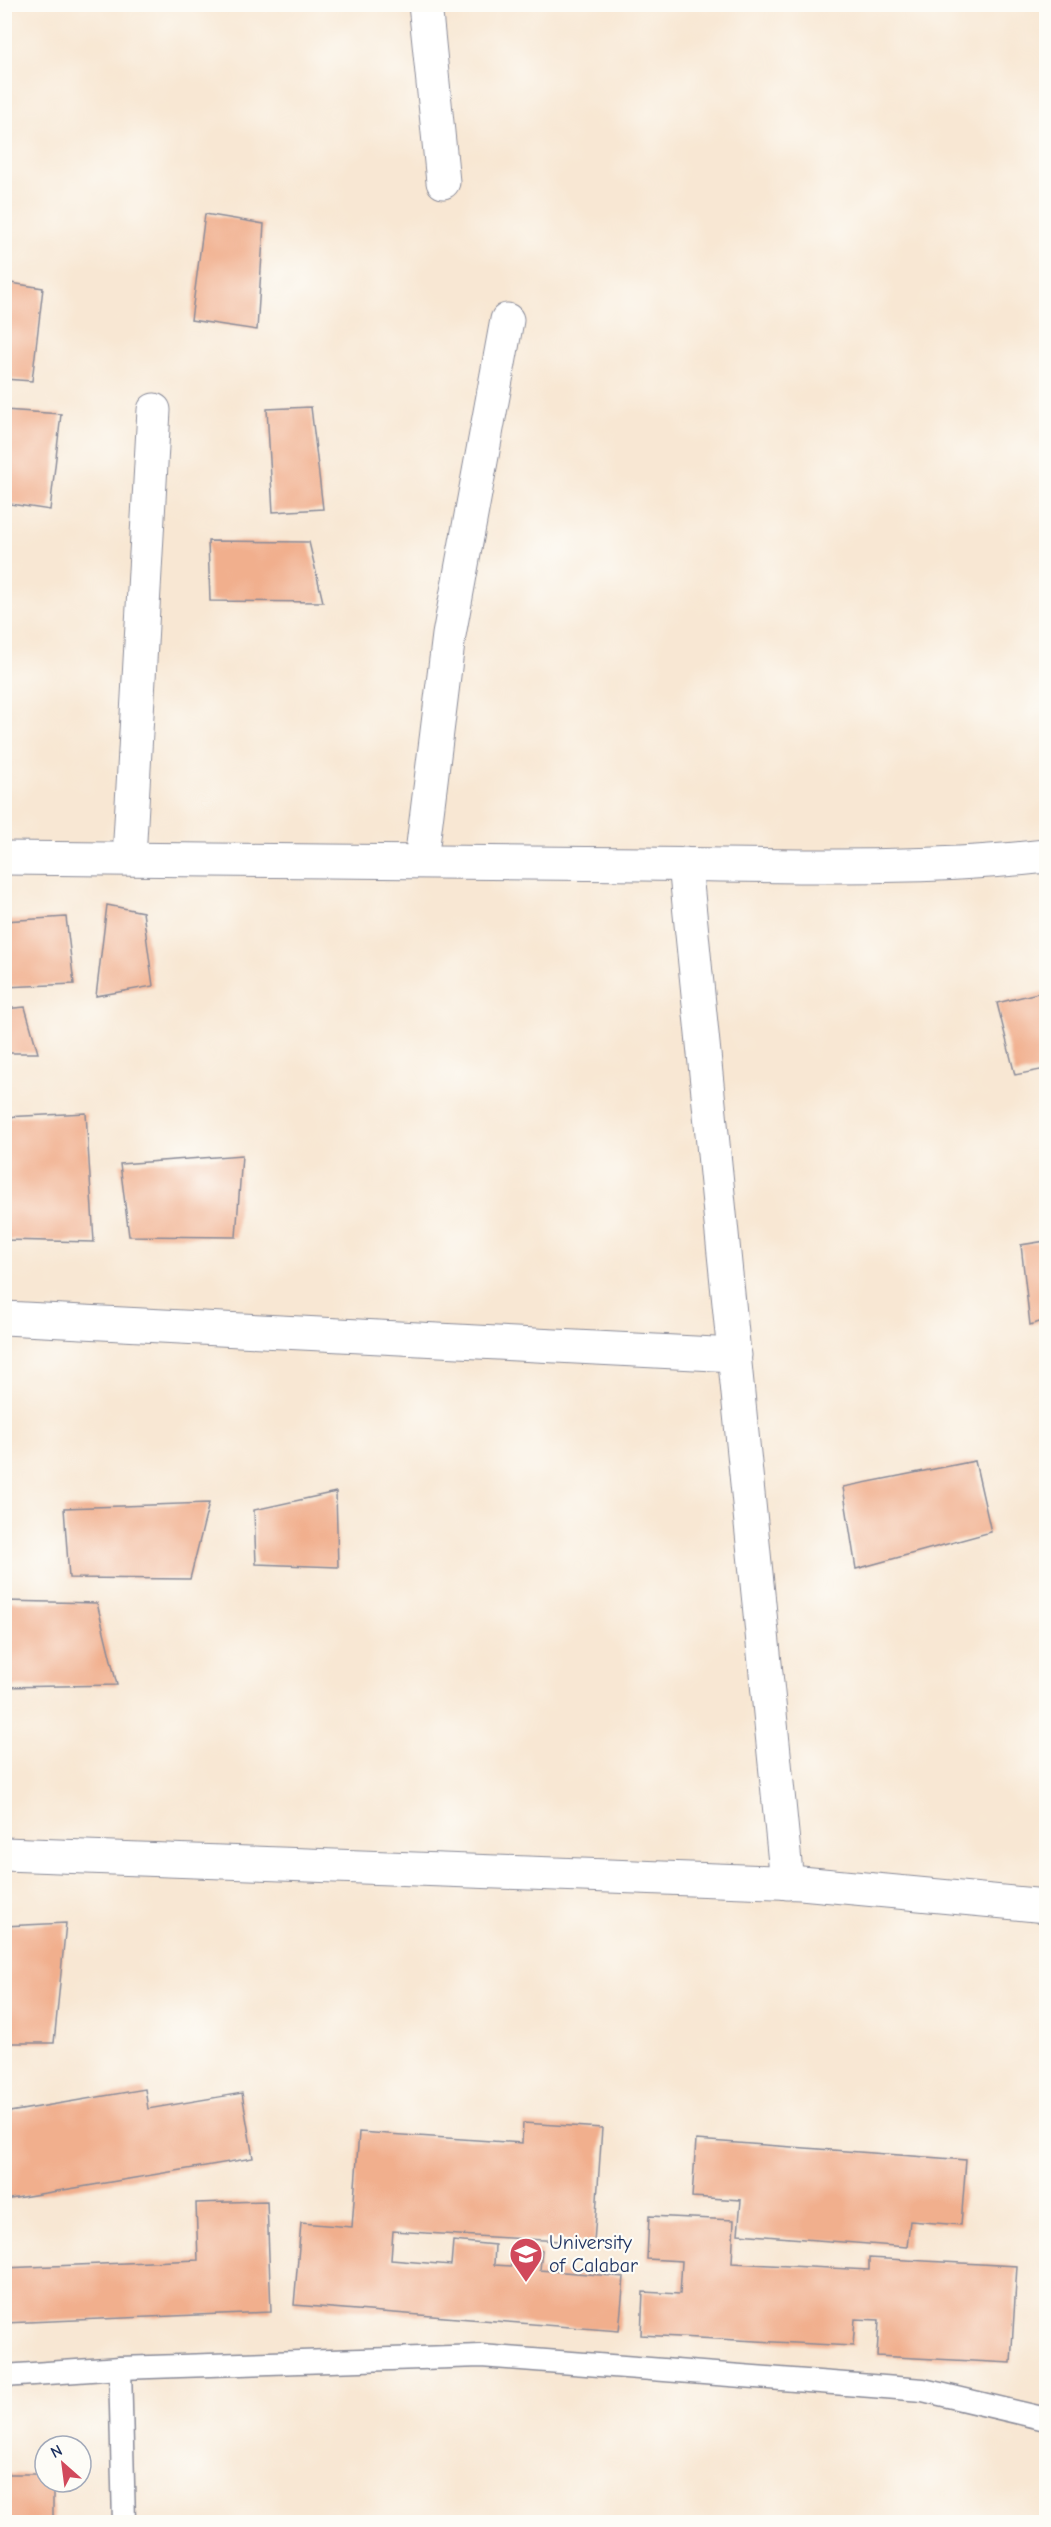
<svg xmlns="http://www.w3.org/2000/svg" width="1051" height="2527" font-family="'Comic Neue',sans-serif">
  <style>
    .building { fill: #f1af8d }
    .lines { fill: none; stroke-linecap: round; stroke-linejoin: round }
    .lane-casing { stroke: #8a8b98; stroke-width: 25 }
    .street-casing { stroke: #8a8b98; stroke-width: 35 }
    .lane { stroke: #fff; stroke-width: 22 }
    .street { stroke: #fff; stroke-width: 33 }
    .labels { text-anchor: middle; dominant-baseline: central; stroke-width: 4.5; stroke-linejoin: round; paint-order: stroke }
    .poi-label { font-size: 20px; fill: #1b2f5e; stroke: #fdfcf7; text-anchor: start }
  </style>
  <rect width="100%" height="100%" fill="#fdfcf7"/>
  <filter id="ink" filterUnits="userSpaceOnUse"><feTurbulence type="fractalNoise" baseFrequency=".0167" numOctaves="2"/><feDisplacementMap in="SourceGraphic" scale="12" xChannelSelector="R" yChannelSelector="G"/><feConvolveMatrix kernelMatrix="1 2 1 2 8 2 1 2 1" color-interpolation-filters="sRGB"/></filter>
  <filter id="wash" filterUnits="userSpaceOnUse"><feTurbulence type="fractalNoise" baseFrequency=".008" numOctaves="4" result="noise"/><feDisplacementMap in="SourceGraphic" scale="24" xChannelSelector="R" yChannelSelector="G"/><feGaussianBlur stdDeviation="1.35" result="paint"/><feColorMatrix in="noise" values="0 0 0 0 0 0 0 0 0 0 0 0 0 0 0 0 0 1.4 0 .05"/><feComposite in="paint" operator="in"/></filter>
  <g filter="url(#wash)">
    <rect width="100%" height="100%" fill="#f8e7d3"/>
    <g id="blocks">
      <g class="building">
        <polygon points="205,214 264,224 257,330 191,320"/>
        <polygon points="4,282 43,288 32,381 4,379"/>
        <polygon points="311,407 323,509 273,512 267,409"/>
        <polygon points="4,410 61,414 50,510 4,503"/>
        <polygon points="208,541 309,542 323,602 210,601"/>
        <polygon points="107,905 143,912 153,986 96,996"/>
        <polygon points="66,917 74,984 4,987 4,921"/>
        <polygon points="1046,991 1046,1069 1015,1075 997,1003"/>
        <polygon points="25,1007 38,1053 4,1053 4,1009"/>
        <polygon points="86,1113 94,1242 4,1240 4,1117"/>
        <polygon points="242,1155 236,1237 129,1236 120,1164"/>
        <polygon points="1046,1241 1046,1320 1030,1325 1021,1245"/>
        <polygon points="975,1461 991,1532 856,1569 843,1487"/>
        <polygon points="336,1492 338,1567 256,1564 254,1510"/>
        <polygon points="209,1503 190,1579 69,1578 64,1508"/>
        <polygon points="4,1601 97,1603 117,1685 4,1687"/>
        <polygon points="66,1923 54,2043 4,2043 4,1926"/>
        <polygon points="145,2089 148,2109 242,2093 253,2158 4,2200 4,2113"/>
        <polygon points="523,2123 602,2128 594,2243 393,2231 391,2260 451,2265 453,2241 495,2245 494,2265 511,2266 512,2247 542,2250 540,2270 624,2277 619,2331 294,2305 301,2223 352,2227 359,2132 522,2143"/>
        <polygon points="696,2140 966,2160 961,2225 910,2221 907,2247 738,2234 741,2200 692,2197"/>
        <polygon points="267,2201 271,2312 4,2323 4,2268 198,2260 196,2203"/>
        <polygon points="649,2216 734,2220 732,2263 869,2270 869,2258 1017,2266 1011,2363 877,2356 879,2320 855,2319 853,2346 641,2335 643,2292 680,2294 682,2261 647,2259"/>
        <polygon points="4,2474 45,2474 45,2482 53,2482 53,2522 4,2522"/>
      </g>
    </g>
  </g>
  <g filter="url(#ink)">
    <use href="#blocks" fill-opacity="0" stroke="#8a8b98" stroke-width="1.5"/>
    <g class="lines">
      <defs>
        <g id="lane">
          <polyline points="120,2368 124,2522"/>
          <polyline points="4,2376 120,2368 481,2356 923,2390 1046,2419"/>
        </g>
        <g id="street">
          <polyline points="425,4 443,182"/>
          <path d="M4 858C218 858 431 862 644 864 778 865 913 871 1046 856"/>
          <polyline points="129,858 154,410"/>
          <polyline points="421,861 449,635 507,320"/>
          <polyline points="685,864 787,1883"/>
          <polyline points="4,1318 735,1355"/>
          <polyline points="4,1854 801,1883 1046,1906"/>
        </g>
      </defs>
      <use href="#lane" class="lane-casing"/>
      <use href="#street" class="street-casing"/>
      <use href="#lane" class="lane"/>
      <use href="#street" class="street"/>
    </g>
  </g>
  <defs>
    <symbol id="university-pin" viewBox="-11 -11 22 30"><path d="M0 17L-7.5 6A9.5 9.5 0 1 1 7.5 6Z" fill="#d1495b" stroke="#fdfcf7"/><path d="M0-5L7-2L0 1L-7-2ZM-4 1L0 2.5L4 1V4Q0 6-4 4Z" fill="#fff"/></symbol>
  </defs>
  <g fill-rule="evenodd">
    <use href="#university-pin" x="507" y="2235" width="38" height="52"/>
  </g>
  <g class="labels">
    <g class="poi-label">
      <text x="549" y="2242">University<tspan x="549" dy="23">of Calabar</tspan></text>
    </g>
  </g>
  <rect width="1051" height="2527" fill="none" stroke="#fdfcf7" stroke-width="24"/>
  <g transform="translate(63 2464) rotate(332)"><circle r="28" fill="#fdfcf7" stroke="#a3aaba" stroke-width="1.5"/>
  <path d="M0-4.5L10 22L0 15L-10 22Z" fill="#d1495b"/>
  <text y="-9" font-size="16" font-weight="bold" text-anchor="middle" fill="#1b2f5e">N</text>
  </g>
</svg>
